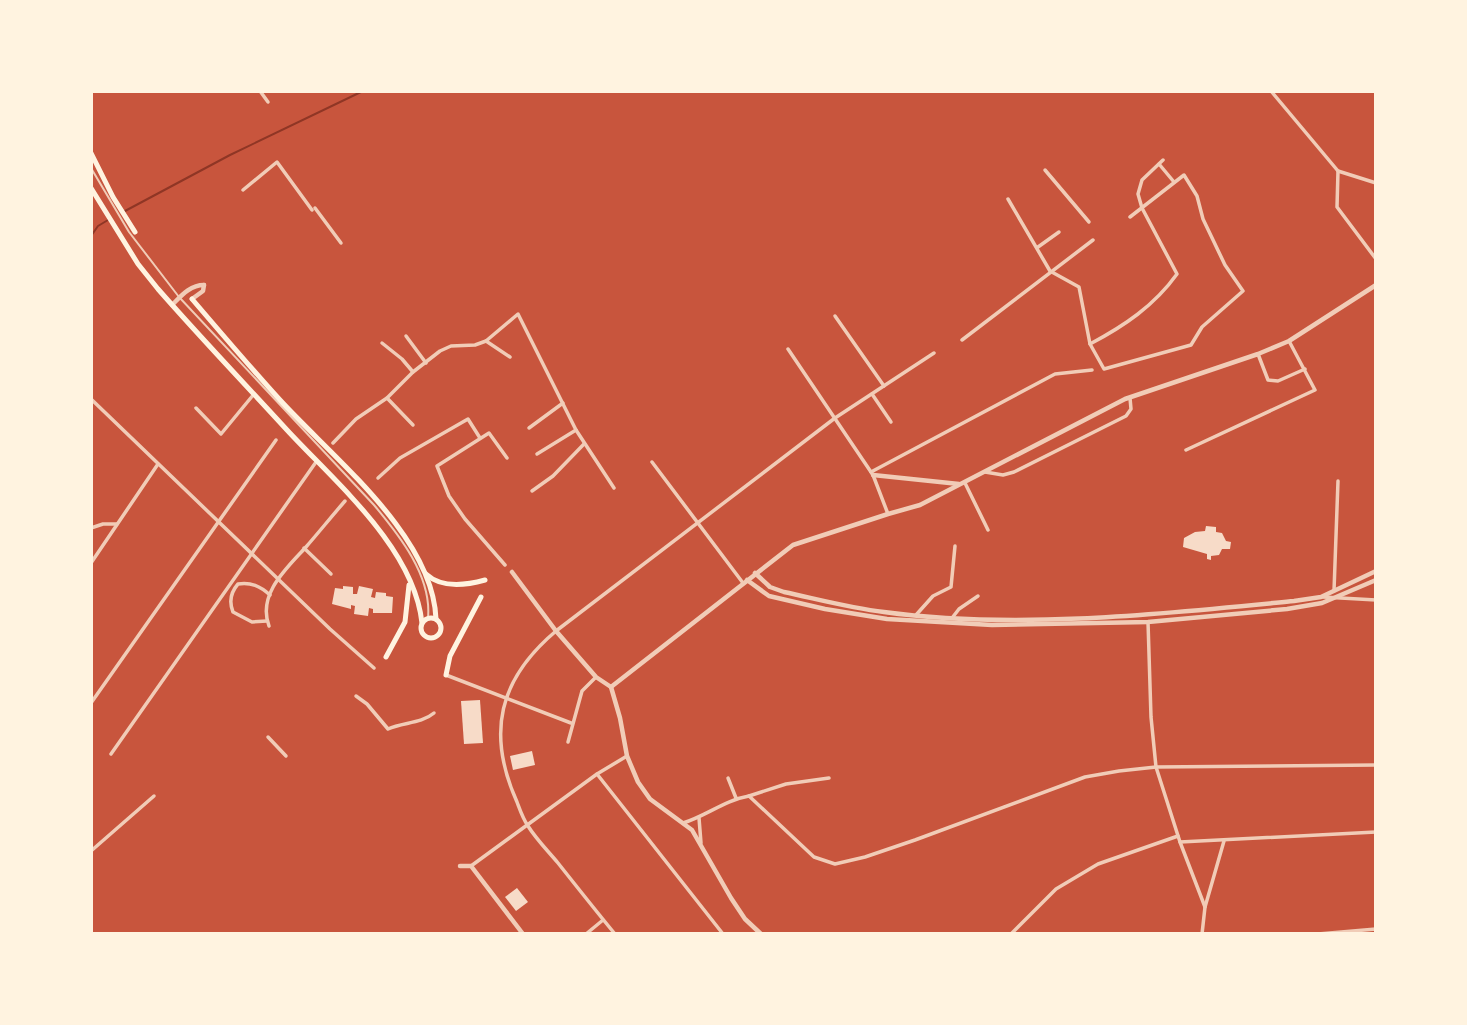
<svg xmlns="http://www.w3.org/2000/svg" width="1467" height="1025" font-family="Signika,sans-serif">
  <style>
    .lines { fill: none; stroke-linecap: round; stroke-linejoin: round }
    .stream { stroke: #8f3625; stroke-width: 2 }
    .building { fill: #f7dbc8 }
    .service { stroke: #f1ccb7; stroke-width: 2 }
    .minor { stroke: #f1ccb7; stroke-width: 3.5 }
    .tertiary { stroke: #f1ccb7; stroke-width: 4.5 }
    .secondary { stroke: #fff3e0; stroke-width: 5 }
    .primary { stroke: #fff3e0; stroke-width: 5 }
  </style>
  <rect width="100%" height="100%" fill="#c8553d"/>
  <g class="lines">
    <g class="stream">
      <polyline points="125,211 230,155 363,91"/>
      <polyline points="91,236 98,226 108,220"/>
    </g>
  </g>
  <g class="building">
    <polygon points="1206,526 1216,527 1216,532 1222,533 1226,541 1231,542 1230,549 1222,549 1219,555 1211,556 1211,560 1207,559 1207,554 1183,547 1184,538 1195,532 1205,531"/>
    <polygon points="343,586 353,587 353,594 357,594 359,586 373,589 371,597 375,598 376,592 386,593 386,596 393,597 392,613 373,613 373,609 369,608 368,616 354,614 355,606 351,605 351,609 332,604 335,588 343,589"/>
    <polygon points="480,700 483,743 464,744 461,701"/>
    <polygon points="532,751 535,765 513,770 510,756"/>
    <polygon points="517,888 528,902 516,911 505,897"/>
  </g>
  <g class="lines">
    <path class="service" d="M91 168 129 232 179 297 374 505C399 535 432 576 428 618"/>
    <g class="minor">
      <polyline points="260,91 268,102"/>
      <polyline points="1271,91 1338,171 1376,183"/>
      <polyline points="1159,164 1174,182"/>
      <polyline points="1045,170 1089,222"/>
      <polyline points="1338,171 1337,207 1376,259"/>
      <polyline points="243,190 277,162 312,210"/>
      <polyline points="1008,199 1050,271 1079,287 1090,344 1104,369 1191,345 1202,327 1243,291 1225,265 1203,219 1197,196 1184,175 1130,217"/>
      <polyline points="315,208 341,243"/>
      <polyline points="1038,247 1059,232"/>
      <polyline points="835,316 884,386"/>
      <polyline points="406,336 426,363"/>
      <polyline points="962,340 1093,240"/>
      <polyline points="486,341 510,357"/>
      <polyline points="382,343 402,359 413,372"/>
      <path d="M1090 344C1124 326 1154 306 1177 274L1142 208 1138 194 1142 180 1163 160"/>
      <polyline points="788,349 873,475 888,514"/>
      <polyline points="1258,354 1268,380 1278,381 1305,369"/>
      <polyline points="872,394 891,422"/>
      <polyline points="387,398 413,425"/>
      <polyline points="91,399 330,629 374,668"/>
      <polyline points="196,408 221,434 254,394"/>
      <polyline points="529,428 563,403"/>
      <polyline points="333,443 356,419 387,398 413,372 440,351 451,346 475,345 486,341 518,314 576,430 614,488"/>
      <polyline points="1186,450 1315,390 1289,341"/>
      <polyline points="537,454 576,430"/>
      <polyline points="652,462 743,583"/>
      <polyline points="871,472 1055,374 1092,370"/>
      <polyline points="985,472 1003,475 1014,472 1126,416 1131,409 1130,398"/>
      <polyline points="378,478 400,458 468,419 480,438"/>
      <polyline points="965,483 988,530"/>
      <polyline points="532,491 553,476 584,444"/>
      <polyline points="91,528 103,524 117,524"/>
      <polyline points="304,548 331,574"/>
      <polyline points="91,563 158,464"/>
      <polyline points="505,565 465,519 449,496 437,466 489,433 507,458"/>
      <polyline points="1334,591 1338,481"/>
      <polyline points="1323,597 1376,600"/>
      <polyline points="916,615 933,596 951,587 955,546"/>
      <polyline points="952,618 959,609 978,596"/>
      <path d="M267 621 252 622 233 612C229 602 231 592 238 584 251 582 260 586 270 595"/>
      <polyline points="1148,622 1151,717 1156,767 1180,842 1205,907"/>
      <path d="M269 626C257 594 287 568 306 547 319 532 332 516 345 501"/>
      <polyline points="446,675 571,723"/>
      <path d="M356 696 367 704 388 729C403 722 421 724 434 713"/>
      <polyline points="91,703 276,440"/>
      <polyline points="268,737 286,756"/>
      <polyline points="568,742 582,691 596,677"/>
      <polyline points="111,754 316,462"/>
      <polyline points="597,774 723,934"/>
      <polyline points="728,778 736,798"/>
      <polyline points="749,796 786,784 829,778"/>
      <polyline points="699,818 701,843"/>
      <path d="M683 823C706 816 725 800 749 796L814 857 835 864 865 857 915 840 1085 777 1119 771 1156 767 1376 765"/>
      <polyline points="1180,842 1376,832"/>
      <polyline points="91,851 154,796"/>
      <polyline points="471,866 597,774 627,756"/>
      <polyline points="586,934 603,920"/>
      <path d="M615 934C596 911 577 887 558 863 548 851 536 839 528 826 523 819 520 810 517 802 486 733 499 679 556 631L835 418 934 353"/>
      <polyline points="1011,934 1056,889 1098,864 1178,836"/>
      <polyline points="1202,934 1205,907 1224,841"/>
      <polyline points="1318,934 1376,929"/>
    </g>
    <g class="tertiary">
      <polyline points="192,299 203,291 204,285"/>
      <path d="M172 305C181 296 190 285 204 285"/>
      <polyline points="873,475 959,484"/>
      <polyline points="512,572 556,631 596,677 611,687 620,718 627,756 638,782 650,799 692,830 731,898 745,919 761,934"/>
      <path d="M755 573 770 587 784 592C817 599 850 608 884 612 1015 630 1162 614 1294 601L1321 597 1376 571"/>
      <polyline points="747,580 769,596 825,609 887,619 992,625 1148,622 1287,609 1322,603 1376,580"/>
      <polyline points="611,687 793,545 888,514 920,505 1125,399 1258,354 1289,341 1376,285"/>
      <polyline points="460,866 471,866 523,934"/>
    </g>
    <polyline class="secondary" points="446,675 450,656 481,597"/>
    <g class="primary">
      <polyline points="91,153 113,197 135,232"/>
      <path d="M91 188 138 264 158 289C200 337 244 383 287 430 336 483 414 548 422 623"/>
      <path d="M192 299C221 333 250 367 280 400 333 458 433 536 436 619"/>
      <path d="M426 574C442 589 467 585 485 580"/>
      <circle cx="431" cy="628" r="10"/>
      <polyline points="386,657 405,622 409,585"/>
    </g>
  </g>
  <rect width="1467" height="1025" fill="none" stroke="#fff3e0" stroke-width="186"/>
</svg>
